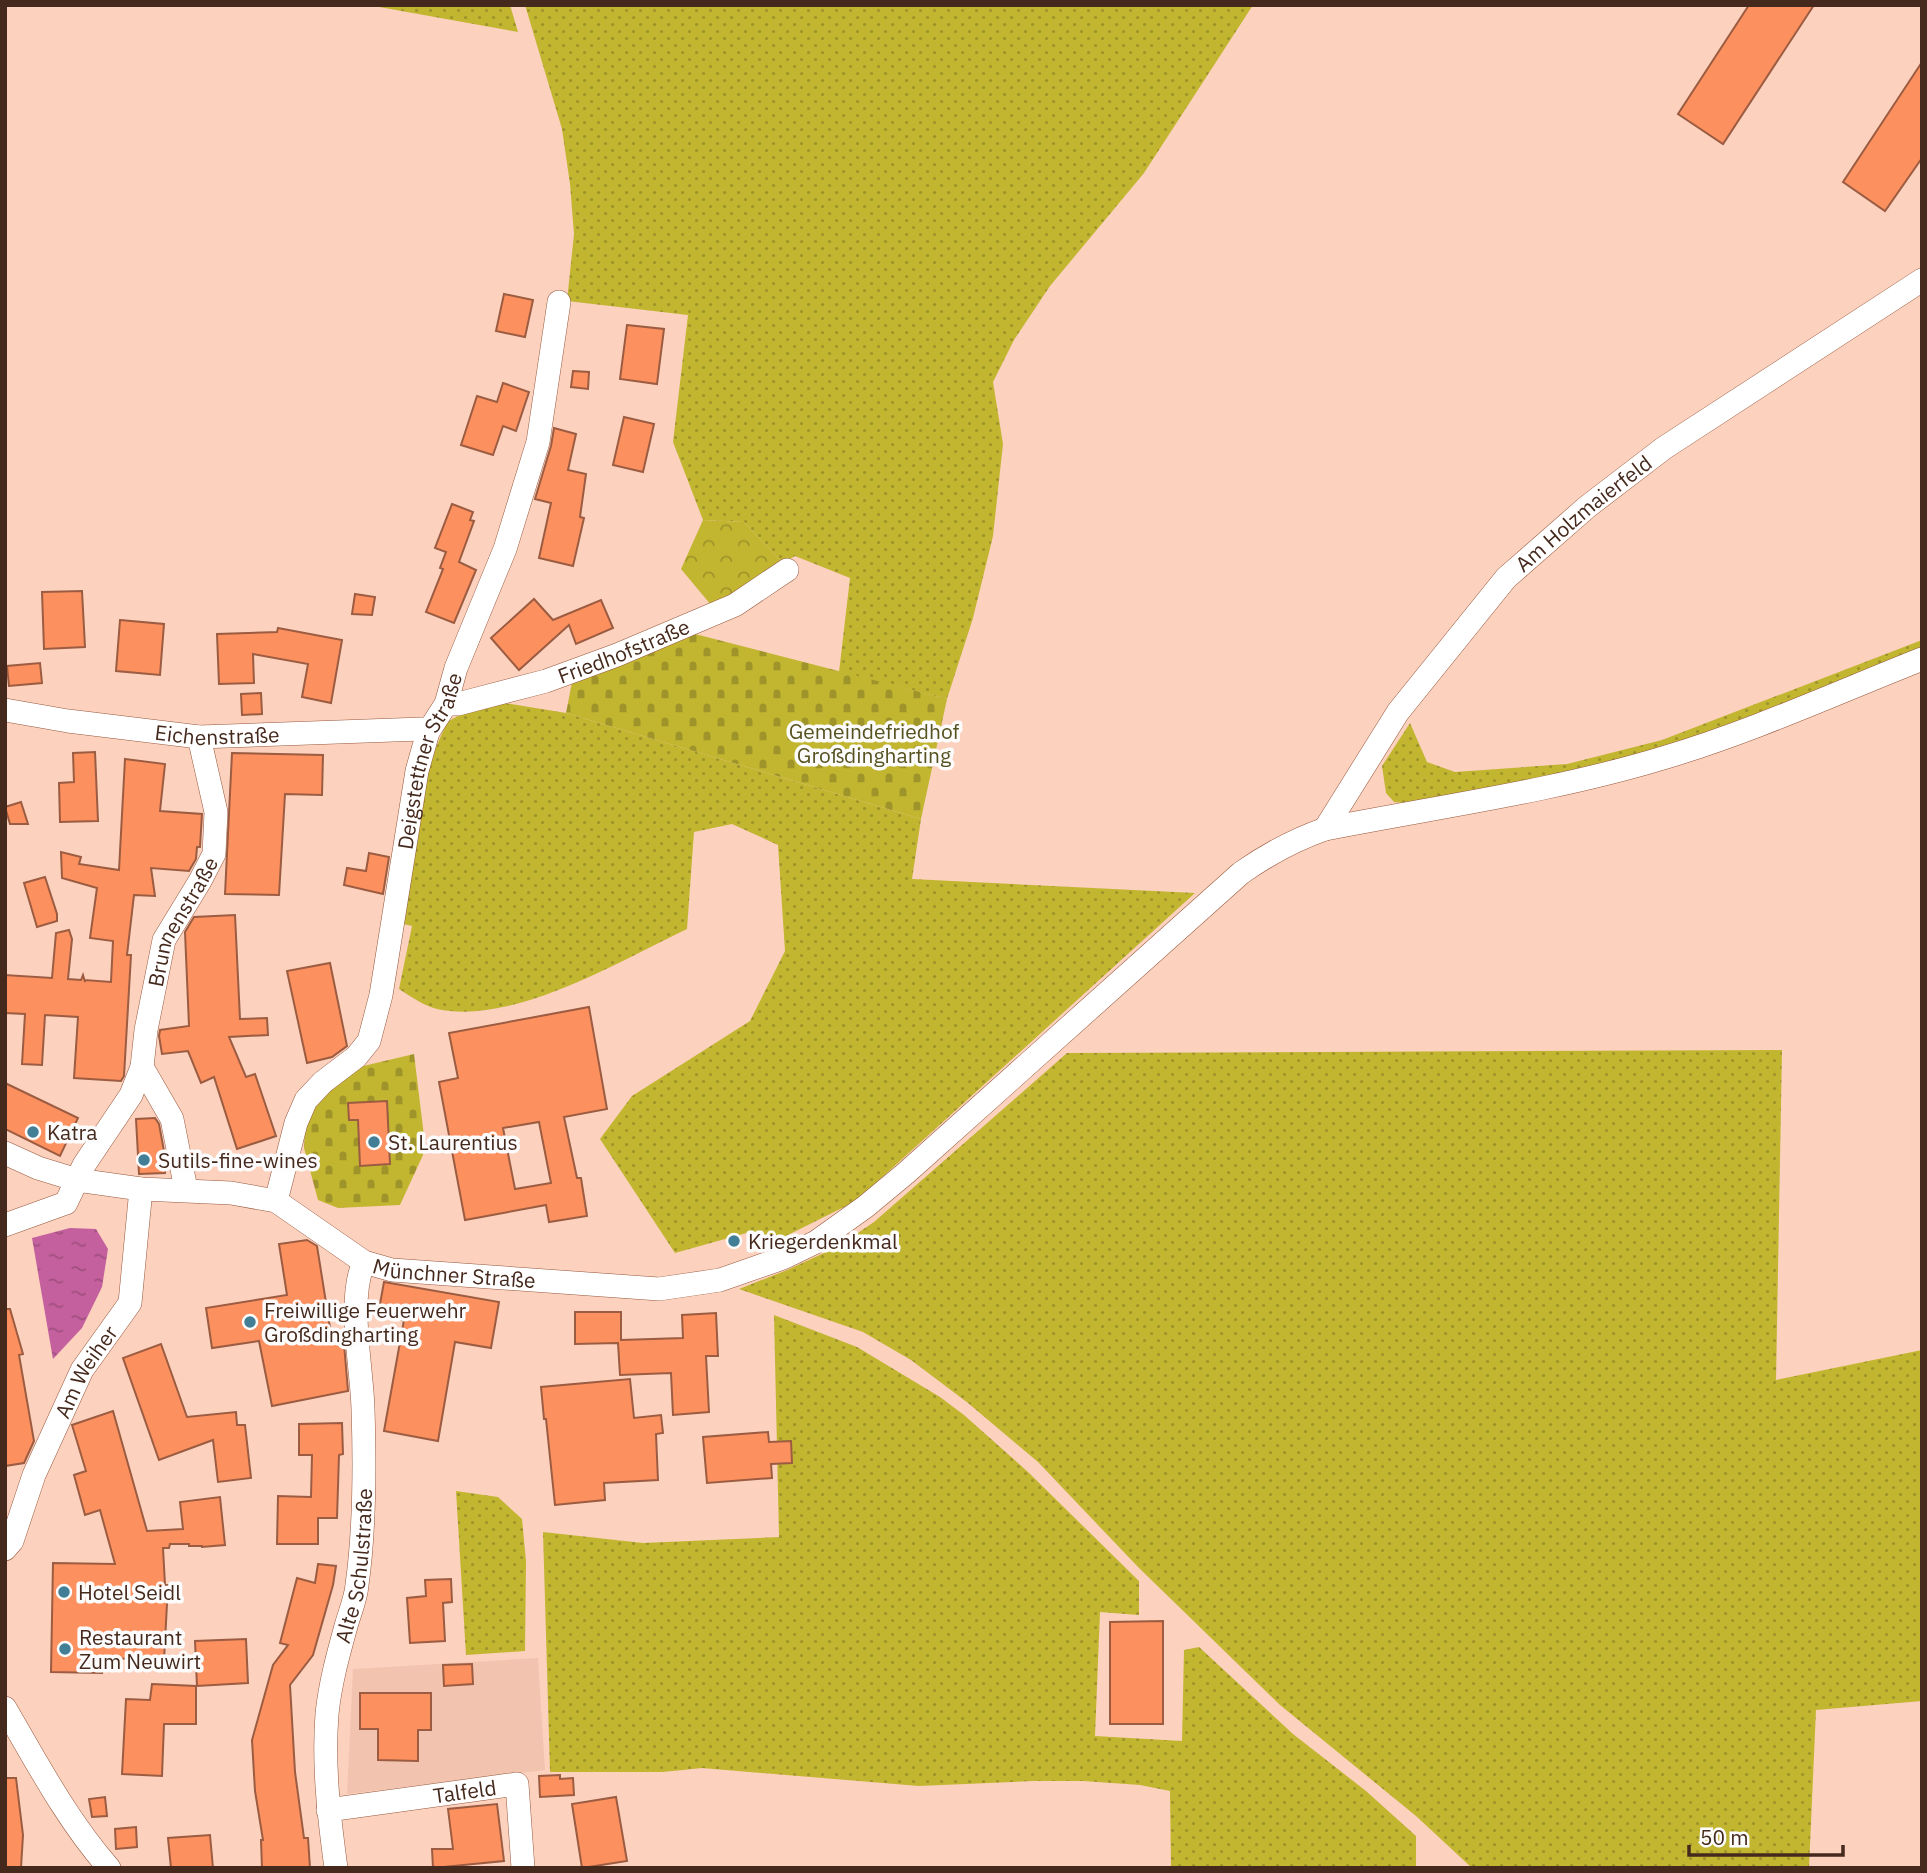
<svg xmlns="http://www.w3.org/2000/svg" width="1927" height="1873" font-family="'IBM Plex Sans',sans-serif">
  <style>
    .built { fill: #f2c3af }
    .grass { fill: url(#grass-dots) }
    .cemetery { fill: url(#cemetery-stones) }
    .park { fill: url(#park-crowns) }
    .water { fill: url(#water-ripples) }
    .building { fill: #fd905f; stroke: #9b5c41; stroke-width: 2; fill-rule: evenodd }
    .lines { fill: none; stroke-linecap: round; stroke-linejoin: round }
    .minor-casing { stroke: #97583d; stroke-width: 24 }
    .minor { stroke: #fff; stroke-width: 23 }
    .poi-dot { fill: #427f96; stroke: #fcfcfc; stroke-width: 2.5 }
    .labels { text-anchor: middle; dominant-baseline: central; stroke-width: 7; stroke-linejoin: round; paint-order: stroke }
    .street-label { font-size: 21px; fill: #45291d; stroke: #fcfcfc }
    .park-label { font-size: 21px; fill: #56521f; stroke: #fcfcfc }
    .poi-label { font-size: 21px; fill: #45291d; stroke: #fcfcfc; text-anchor: start }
  </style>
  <defs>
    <pattern id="grass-dots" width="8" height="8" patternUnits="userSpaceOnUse" patternTransform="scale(1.75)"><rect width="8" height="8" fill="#c2b631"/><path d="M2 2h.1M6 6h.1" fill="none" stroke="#9f9429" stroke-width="1.8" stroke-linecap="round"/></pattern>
    <pattern id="cemetery-stones" width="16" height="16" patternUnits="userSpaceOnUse" patternTransform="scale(1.75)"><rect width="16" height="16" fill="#c2b631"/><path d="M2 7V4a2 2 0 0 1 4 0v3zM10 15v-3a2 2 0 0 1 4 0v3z" fill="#9f9429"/></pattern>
    <pattern id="park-crowns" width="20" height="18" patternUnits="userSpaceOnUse" patternTransform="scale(1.75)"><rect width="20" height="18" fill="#c2b631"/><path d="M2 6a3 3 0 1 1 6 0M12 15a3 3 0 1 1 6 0" fill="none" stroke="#9f9429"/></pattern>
    <pattern id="water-ripples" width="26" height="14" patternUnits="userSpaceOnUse" patternTransform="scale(1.75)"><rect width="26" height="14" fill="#c4609e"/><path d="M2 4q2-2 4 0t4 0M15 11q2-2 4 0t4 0" fill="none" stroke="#a14f80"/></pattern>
  </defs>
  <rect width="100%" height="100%" fill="#fcd1be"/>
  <polygon class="built" points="538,1658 545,1770 347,1794 353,1669"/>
  <g class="grass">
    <polygon points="368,5 510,5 518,32"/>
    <polygon points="525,5 1253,5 1144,173 1050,286 1014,340 993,382 1003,444 993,536 973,618 947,699 839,672 850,578 795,556 783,563 744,522 703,520 673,442 688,315 567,301 574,234 570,184 562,129"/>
    <polygon points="1922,640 1922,652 1662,751 1415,804 1394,802 1386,793 1382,766 1410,723 1427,762 1455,772 1567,764 1662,740"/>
    <path d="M498 702 566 713 921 819 912 879 1195 893 856 1201 760 1249 750 1232 675 1253 600 1139 632 1096 750 1021 785 951 778 845 732 824 694 832 687 929C620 961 512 1026 437 1009 424 1006 410 996 399 989L412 926 399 923 426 770 447 722 472 708Z"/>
    <polygon points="1782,1050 1776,1380 1922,1350 1922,1701 1816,1710 1809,1868 1472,1868 1416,1816 1280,1705 1138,1567 1038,1462 968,1403 911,1360 863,1332 739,1289 787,1270 837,1247 874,1222 1067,1053"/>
    <polygon points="774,1315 857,1347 940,1397 964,1415 1028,1472 1139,1581 1139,1615 1100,1612 1095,1736 1182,1741 1184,1650 1199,1647 1293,1734 1366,1791 1416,1836 1416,1868 1171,1868 1170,1791 1140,1785 1083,1781 1033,1781 919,1786 702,1768 663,1772 550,1772 543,1532 643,1543 779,1537"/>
    <polygon points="456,1491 498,1497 522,1519 526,1561 525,1651 466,1655"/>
  </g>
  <g class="cemetery">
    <polygon points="695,634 947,699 921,819 566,713 572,682"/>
    <polygon points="414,1054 424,1136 423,1155 400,1205 338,1208 318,1200 304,1148 305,1127 318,1101 355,1068"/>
  </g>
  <polygon class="park" points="703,520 744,522 783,563 764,578 711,605 681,569"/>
  <polygon class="water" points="70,1228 96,1229 108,1249 102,1287 82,1328 53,1359 32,1238"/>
  <g class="building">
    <polygon points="1749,5 1814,5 1723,144 1678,114"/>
    <polygon points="1922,62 1922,158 1885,211 1843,182"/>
    <polygon points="504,294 533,300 525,337 496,331"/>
    <polygon points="627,325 664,329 657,384 620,379"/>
    <polygon points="573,371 589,372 588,389 571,387"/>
    <polygon points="503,383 529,392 516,431 503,426 493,455 461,445 477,396 497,402"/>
    <polygon points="624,417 654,424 643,472 613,465"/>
    <polygon points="554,428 576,434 568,470 586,474 580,517 584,518 573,566 539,558 551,503 535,499 551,446"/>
    <polygon points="452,504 473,512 470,520 474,521 459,562 476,570 454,623 426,612 443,569 440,568 446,552 435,548"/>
    <polygon points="82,591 85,647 44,649 42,592"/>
    <polygon points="355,594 375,597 372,615 352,614"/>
    <polygon points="534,599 553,620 601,600 613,628 576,644 569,625 519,670 491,638"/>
    <polygon points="120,620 164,624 160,675 116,671"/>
    <polygon points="278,628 342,640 331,703 302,697 308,664 253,654 254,683 219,684 217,634 277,632"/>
    <polygon points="40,663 42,683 9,686 7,666"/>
    <polygon points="261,693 262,714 242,715 241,694"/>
    <polygon points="95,752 98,821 60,822 59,783 74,782 73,753"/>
    <polygon points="232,753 323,755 322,795 285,794 279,895 225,894"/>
    <polygon points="125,759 165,764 160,811 202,814 200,847 197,847 196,859 189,871 151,868 155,896 134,895 127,955 131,955 124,1076 121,1081 74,1078 78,1017 45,1015 42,1065 22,1064 25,1014 5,1013 5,975 52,978 56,933 69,930 72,939 68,979 81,980 83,975 85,982 85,980 111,982 113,941 90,938 97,888 62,878 61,852 81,857 79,864 119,870"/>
    <polygon points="21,802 28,824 10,824 5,807"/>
    <polygon points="369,853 389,857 383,894 344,885 347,868 366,871"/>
    <polygon points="45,877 57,914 57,921 37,927 24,883"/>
    <polygon points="235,915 240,1019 267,1018 268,1035 229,1037 246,1077 255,1074 276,1136 237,1149 214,1077 201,1083 188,1051 162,1054 159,1036 160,1030 189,1026 185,932 194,917"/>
    <polygon points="330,963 347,1046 332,1057 307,1063 287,971"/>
    <path d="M589 1007 607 1109 564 1117 577 1178H581L587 1216 549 1222 546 1205 465 1220 439 1082 458 1078 449 1033ZM539 1122 551 1183 515 1189 503 1128Z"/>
    <polygon points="5,1083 78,1118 60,1156 5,1129"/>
    <polygon points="387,1101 390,1164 360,1166 358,1120 349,1120 348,1103"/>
    <polygon points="155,1118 159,1124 164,1151 165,1173 139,1174 136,1119"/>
    <polygon points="307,1240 317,1246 331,1334 343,1332 348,1391 272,1406 259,1341 212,1348 206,1308 287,1295 279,1244"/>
    <polygon points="384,1282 499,1302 491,1348 455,1342 438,1441 384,1431 404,1320 378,1315"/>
    <polygon points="5,1309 10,1309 23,1354 19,1355 34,1441 24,1463 5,1466"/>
    <polygon points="575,1312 621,1312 621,1340 683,1338 682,1315 716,1313 718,1356 706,1356 709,1412 673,1415 671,1373 620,1375 618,1343 575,1344"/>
    <polygon points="161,1344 187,1417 236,1412 237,1425 245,1425 251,1478 218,1482 213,1440 159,1460 123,1358"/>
    <polygon points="630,1379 634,1418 661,1415 663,1433 656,1434 658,1480 604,1483 605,1500 555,1505 546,1419 544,1419 541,1387"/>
    <polygon points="113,1411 147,1531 183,1529 180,1502 220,1497 225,1545 202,1547 202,1546 189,1546 189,1544 170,1544 169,1548 163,1548 165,1585 168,1585 164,1660 103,1658 102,1673 51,1672 53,1563 115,1564 100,1510 85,1515 74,1475 86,1471 72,1425"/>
    <polygon points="342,1423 343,1454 339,1455 337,1518 318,1518 318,1544 277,1544 278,1496 311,1497 312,1455 299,1455 299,1424"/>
    <polygon points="768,1432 769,1442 791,1441 792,1463 771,1464 772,1478 707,1483 703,1437"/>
    <polygon points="318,1564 336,1566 333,1585 313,1655 290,1685 295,1772 304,1838 308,1838 310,1868 262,1868 261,1840 263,1840 255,1791 252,1740 273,1665 288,1645 280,1643 297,1578 315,1583"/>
    <polygon points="451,1579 452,1602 443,1603 445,1641 410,1643 407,1598 426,1596 425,1580"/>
    <polygon points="1163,1621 1163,1724 1110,1724 1110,1622"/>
    <polygon points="246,1639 248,1683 197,1686 195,1641"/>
    <polygon points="472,1664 473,1684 444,1686 443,1665"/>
    <polygon points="152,1684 196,1686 196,1724 164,1724 162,1776 122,1774 126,1699 150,1700"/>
    <polygon points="360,1693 431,1693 431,1730 418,1730 418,1761 378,1760 378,1729 360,1729"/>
    <polygon points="560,1775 560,1779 573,1778 574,1795 540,1797 539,1776"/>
    <polygon points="5,1778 16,1778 23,1835 21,1868 5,1868"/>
    <polygon points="105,1797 107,1816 92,1817 89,1799"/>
    <polygon points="616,1797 627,1861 582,1868 572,1804"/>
    <polygon points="497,1804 504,1861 433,1868 432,1849 453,1849 448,1809"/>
    <polygon points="136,1827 137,1847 116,1849 115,1829"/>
    <polygon points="210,1835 213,1868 171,1868 168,1838"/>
  </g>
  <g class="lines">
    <defs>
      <g id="minor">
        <path id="s1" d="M446 704H458L546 681 617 655 735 605 787 570"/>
        <path id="s2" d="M5 710 68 721 199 737 422 729 428 732"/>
        <path id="s3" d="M1325 829 1398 712 1506 578 1587 507 1664 448 1922 280"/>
        <polyline points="142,1067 172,1119 186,1189"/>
        <path id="s4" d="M5 1153 38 1168 77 1180 141 1189 231 1193 276 1201 364 1262 392 1270 659 1289 720 1280 783 1258 816 1242 865 1207 906 1173 1241 873C1268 854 1294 840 1325 829 1437 807 1554 791 1663 758 1751 732 1836 693 1922 659"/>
        <path id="s5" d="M276 1201 296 1123 306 1100 323 1082 356 1057 369 1041 381 995 417 771 428 732 446 704 456 668 505 549 538 442 559 302"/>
        <path id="s6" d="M5 1225 66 1203 84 1165 131 1095 142 1067 146 1030 164 940 200 881 214 854 216 812 199 737"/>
        <path id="s7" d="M5 1549 12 1541 34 1475 82 1370 130 1303 141 1189"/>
        <path d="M5 1708C37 1763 67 1820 109 1868"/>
        <path id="s8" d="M328 1810 517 1784 523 1868"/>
        <path id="s9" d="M336 1868C329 1817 323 1766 327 1714 330 1684 338 1655 346 1626 350 1612 356 1598 357 1585 365 1527 365 1468 363 1409 362 1368 347 1299 364 1262"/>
      </g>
    </defs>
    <use href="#minor" class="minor-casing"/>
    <use href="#minor" class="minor"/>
  </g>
  <g class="poi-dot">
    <circle cx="33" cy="1132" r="7"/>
    <circle cx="374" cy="1142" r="7"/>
    <circle cx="144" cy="1160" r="7"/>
    <circle cx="734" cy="1241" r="7"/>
    <circle cx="250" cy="1322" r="7"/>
    <circle cx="64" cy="1592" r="7"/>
    <circle cx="65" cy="1649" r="7"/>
  </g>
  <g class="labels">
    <g class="street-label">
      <text stroke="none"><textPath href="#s3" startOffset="411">Am Holzmaierfeld</textPath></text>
      <text stroke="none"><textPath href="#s1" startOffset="186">Friedhofstraße</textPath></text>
      <text stroke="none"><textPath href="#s2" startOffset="214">Eichenstraße</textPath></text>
      <text stroke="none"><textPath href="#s5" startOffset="480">Deigstettner Straße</textPath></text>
      <text stroke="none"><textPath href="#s6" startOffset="374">Brunnenstraße</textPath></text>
      <text stroke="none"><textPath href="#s4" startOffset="476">Münchner Straße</textPath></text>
      <text stroke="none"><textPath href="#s7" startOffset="196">Am Weiher</textPath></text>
      <text stroke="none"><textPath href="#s9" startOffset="306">Alte Schulstraße</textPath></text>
      <text stroke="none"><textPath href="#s8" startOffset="138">Talfeld</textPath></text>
    </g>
    <g class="park-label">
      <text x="874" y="731">Gemeindefriedhof<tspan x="874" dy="24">Großdingharting</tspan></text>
    </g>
    <g class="poi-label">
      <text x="47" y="1132">Katra</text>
      <text x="388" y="1142">St. Laurentius</text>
      <text x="158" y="1160">Sutils-fine-wines</text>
      <text x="748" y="1241">Kriegerdenkmal</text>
      <text x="264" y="1310">Freiwillige Feuerwehr<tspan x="264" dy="24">Großdingharting</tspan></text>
      <text x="78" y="1592">Hotel Seidl</text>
      <text x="79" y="1637">Restaurant<tspan x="79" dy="24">Zum Neuwirt</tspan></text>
    </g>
  </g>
  <rect width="1927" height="1873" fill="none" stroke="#45291d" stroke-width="14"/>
  <path d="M1689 1845v10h154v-10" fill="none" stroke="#45291d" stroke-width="3.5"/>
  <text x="1700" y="1845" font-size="21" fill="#45291d" stroke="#fcfcfc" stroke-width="5" paint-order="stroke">50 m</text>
</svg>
